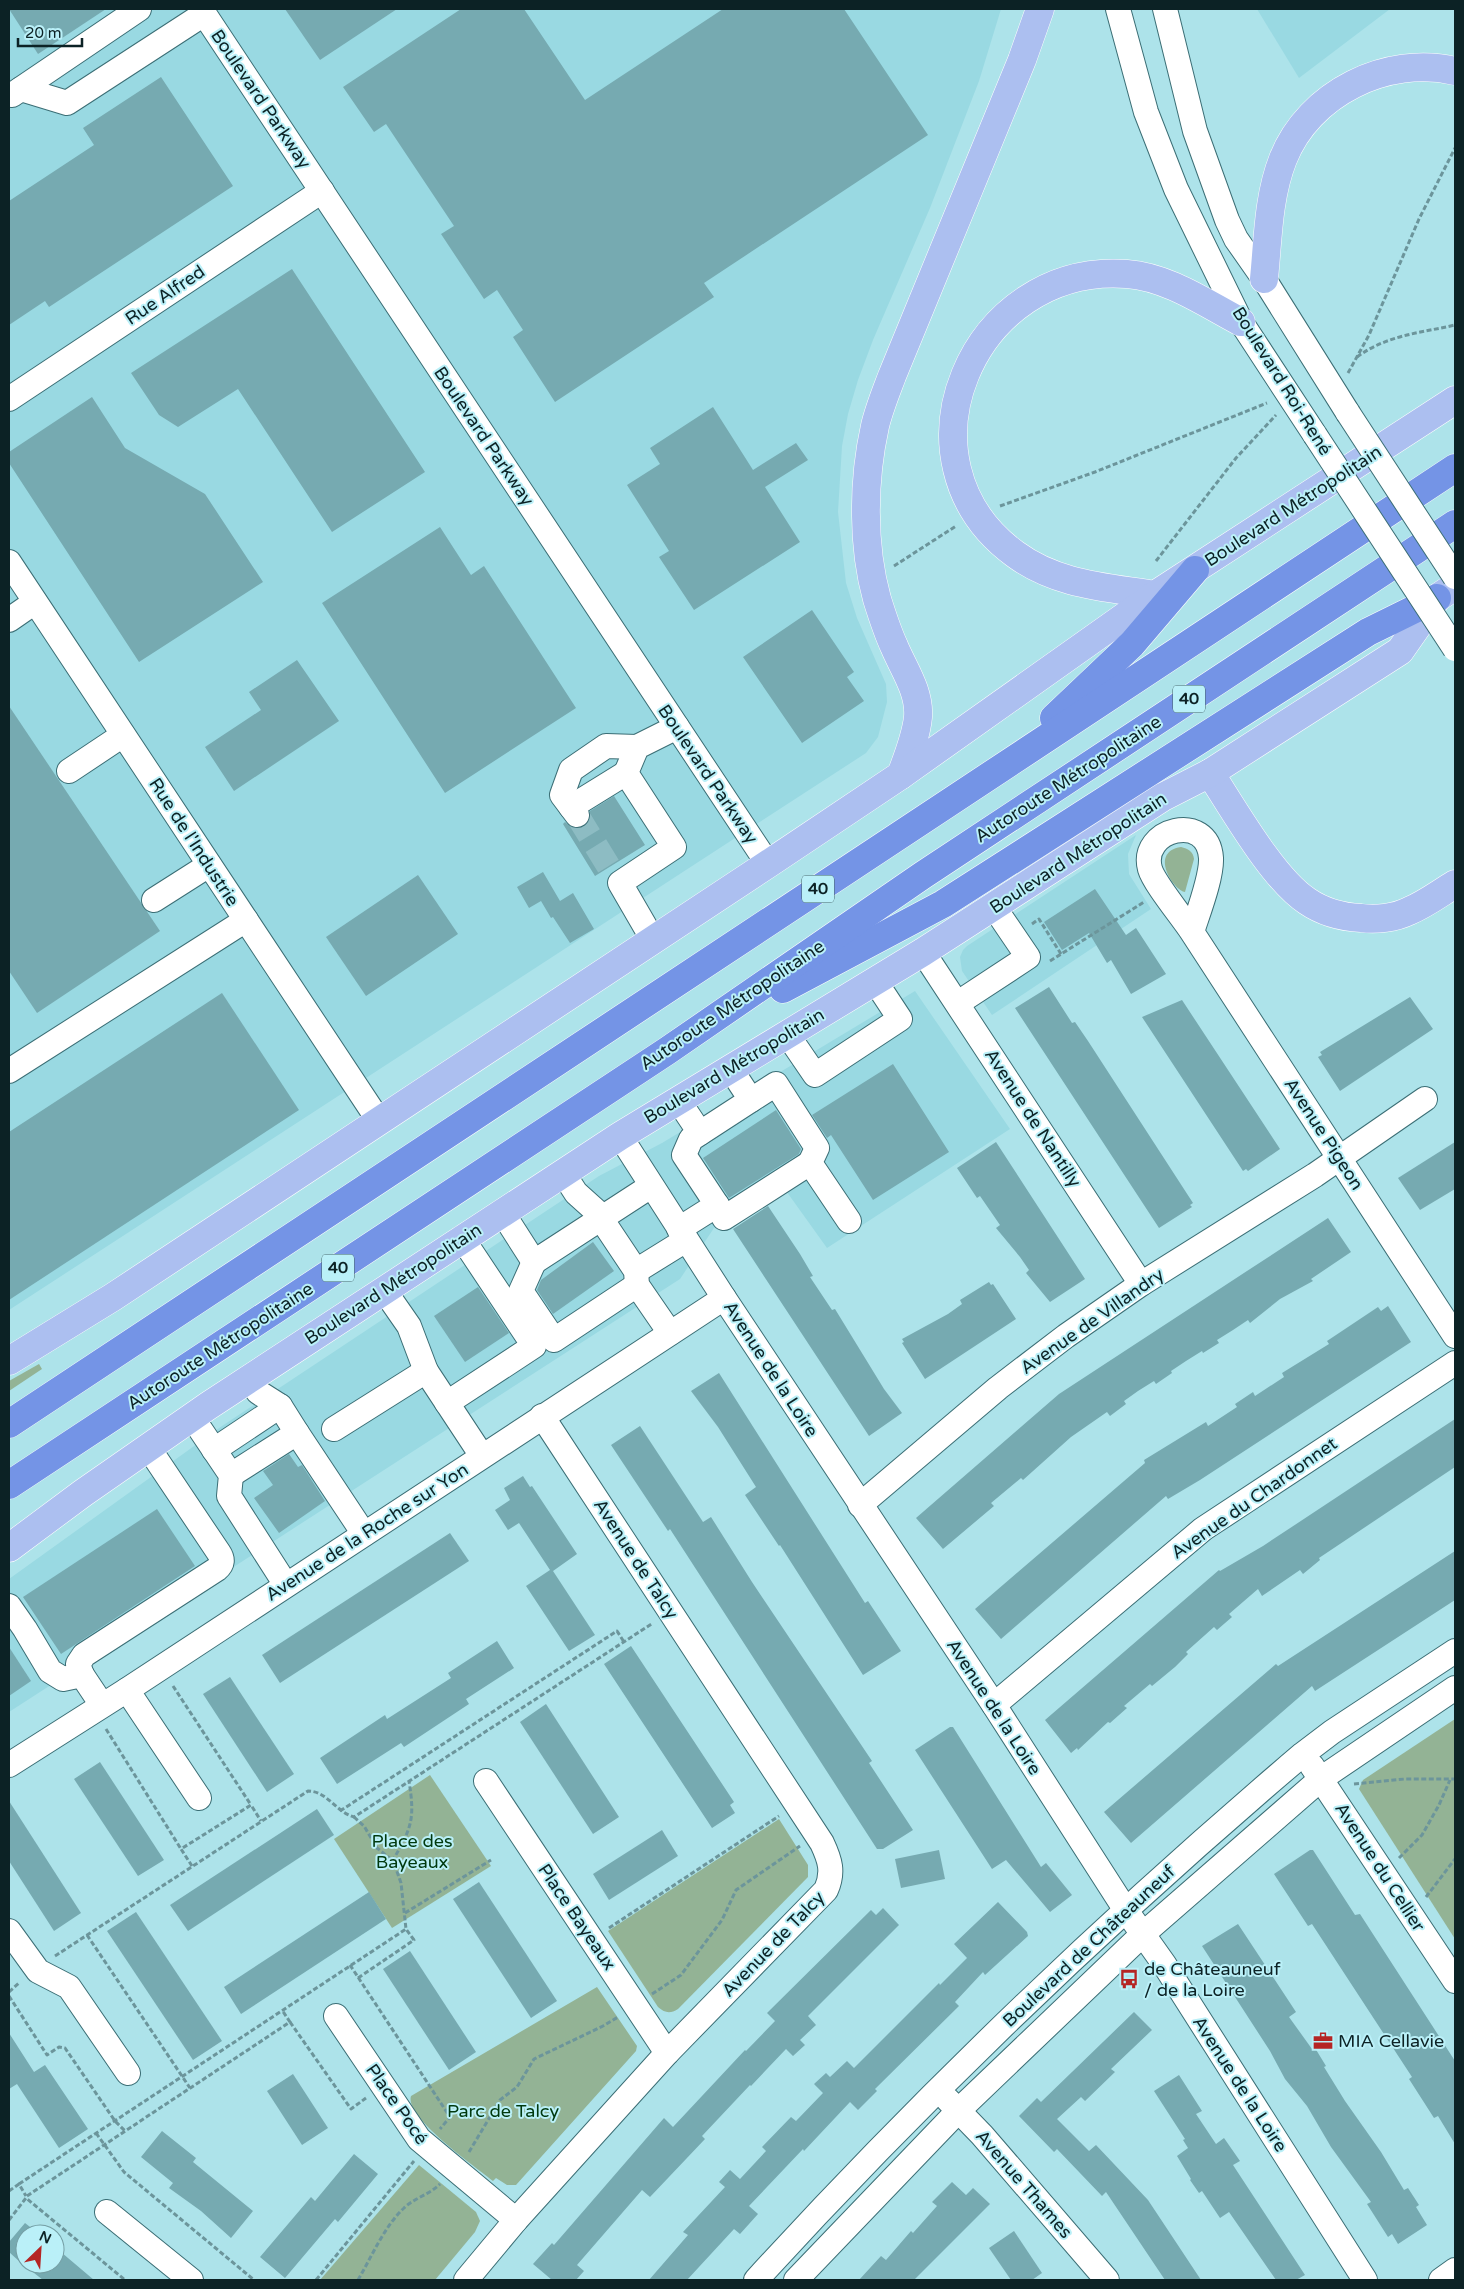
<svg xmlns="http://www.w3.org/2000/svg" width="1464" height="2289" font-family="'Varela Round',sans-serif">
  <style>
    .built { fill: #99d9e2 }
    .green { fill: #93b395 }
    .building { fill: #76aab1 }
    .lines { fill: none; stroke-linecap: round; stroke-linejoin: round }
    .minor-tunnel { stroke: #8dbcc3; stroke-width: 24; stroke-dasharray: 24 12; stroke-linecap: butt }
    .minor-casing { stroke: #3b6e75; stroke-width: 26 }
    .major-casing { stroke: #fff; stroke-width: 29 }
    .highway-casing { stroke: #fff; stroke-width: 29 }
    .path { stroke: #6c959b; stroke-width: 3; stroke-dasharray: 5 2.5; stroke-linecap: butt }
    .minor { stroke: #fff; stroke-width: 24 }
    .major { stroke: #acbff0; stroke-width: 28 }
    .highway { stroke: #7494e6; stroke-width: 28 }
    .minor-bridge-casing { stroke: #3b6e75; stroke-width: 26; stroke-linecap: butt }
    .minor-bridge { stroke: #fff; stroke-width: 24 }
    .labels { text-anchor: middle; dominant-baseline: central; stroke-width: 4; stroke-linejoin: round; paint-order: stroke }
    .shield { fill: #baf0f8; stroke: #406064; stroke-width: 1 }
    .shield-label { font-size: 16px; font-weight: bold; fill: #0c2225 }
    .street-label { font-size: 18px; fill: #0c2225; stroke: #baf0f8 }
    .park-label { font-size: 18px; fill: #00390e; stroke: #baf0f8 }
    .poi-label { font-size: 18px; fill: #0c2225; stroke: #baf0f8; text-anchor: start }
  </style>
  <rect width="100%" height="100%" fill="#ade3ea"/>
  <g class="built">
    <polygon points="9,9 1001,9 979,81 930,208 873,340 858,380 848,414 842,446 838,512 846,583 857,618 886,684 887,702 878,737 866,753 9,1310"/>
    <polygon points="1257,9 1390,9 1299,78"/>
    <polygon points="1136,835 1128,854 1129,874 1151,909 992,1015 962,971 960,957 963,950 967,946"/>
    <polygon points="915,991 1010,1129 827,1248 784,1188 714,1228 680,1279 9,1712 9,1579 222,1426 599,1176 662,1143"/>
  </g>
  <g class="green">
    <path d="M1181 847C1188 849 1193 851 1194 859L1185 892C1174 891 1148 852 1181 847Z"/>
    <polygon points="39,1364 42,1369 9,1391 9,1381"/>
    <polygon points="1455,1719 1455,1939 1359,1789 1363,1780"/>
    <polygon points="430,1775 491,1866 392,1928 334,1839"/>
    <path d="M779 1819 808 1865V1877L678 2009C670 2014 665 2013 658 2007L608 1931Z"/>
    <path d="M597 1987 637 2046 636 2051 516 2185H507L496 2178 493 2181C477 2168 404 2117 411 2096Z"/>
    <polygon points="419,2165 476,2212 480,2221 475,2232 435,2280 320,2280"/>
  </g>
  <g class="building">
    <polygon points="9,9 106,9 38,54"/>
    <polygon points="285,9 397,9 320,60"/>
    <polygon points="461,9 524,9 585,100 723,9 844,9 928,135 704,283 714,297 555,402 513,337 523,330 497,290 484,299 441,234 454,226 386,124 374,132 343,87"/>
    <polygon points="161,77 233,186 49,307 45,301 9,325 9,201 94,145 83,128"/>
    <polygon points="292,269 425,472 332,532 238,389 178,427 159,415 131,373"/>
    <polygon points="92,397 125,448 205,494 263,582 139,662 9,463 9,452"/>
    <polygon points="713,407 753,470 796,443 808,460 765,487 800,542 694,610 659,557 669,551 627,485 660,464 650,448"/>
    <polygon points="440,527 471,575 484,566 576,708 445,793 322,603"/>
    <polygon points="812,610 854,672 847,677 864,701 802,743 743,657"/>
    <polygon points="297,660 339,721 234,791 205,747 261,710 249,692"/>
    <polygon points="9,706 160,931 37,1013 9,971"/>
    <polygon points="614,796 645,845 595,876 563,824 565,822 571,827 578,829 585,826 590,820 590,811"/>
    <polygon points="543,872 560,901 573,893 594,929 570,943 553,917 551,918 541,901 529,908 517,887"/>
    <polygon points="418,875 458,934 366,996 326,937"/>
    <polygon points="1095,889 1126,935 1136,928 1166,974 1131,994 1111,960 1107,963 1089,933 1062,950 1044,922"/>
    <polygon points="1049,987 1072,1023 1075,1022 1088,1041 1193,1203 1190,1205 1192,1207 1159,1228 1015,1008"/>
    <polygon points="222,993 299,1110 9,1300 9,1132"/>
    <polygon points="1410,997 1433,1029 1340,1091 1318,1057 1322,1055 1320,1052"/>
    <polygon points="1182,1000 1280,1149 1248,1171 1246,1169 1243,1171 1142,1017"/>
    <polygon points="893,1064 949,1152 873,1200 831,1135 827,1138 812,1115"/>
    <polygon points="776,1110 801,1149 799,1154 729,1198 703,1158"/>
    <polygon points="996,1142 1085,1279 1050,1302 1026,1273 1029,1270 1020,1257 996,1228 1000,1225 980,1196 977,1198 957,1168"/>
    <polygon points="1455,1142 1455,1189 1420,1210 1398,1178"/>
    <polygon points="768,1206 800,1254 813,1276 810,1277 832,1310 835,1309 884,1389 902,1413 869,1436 733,1229"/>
    <polygon points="1328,1218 1351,1252 1311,1279 1313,1281 1280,1299 1250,1323 1248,1320 1233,1330 1217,1340 1219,1343 1203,1353 1202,1351 1186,1361 1171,1371 1172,1373 1156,1384 1154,1381 1138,1391 1124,1401 1126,1404 1110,1416 1107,1412 1071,1437 1023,1480 1021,1478 991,1503 994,1506 943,1549 916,1518 1059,1394"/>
    <polygon points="593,1242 614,1271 553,1314 537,1290 541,1280"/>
    <polygon points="989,1282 991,1285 993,1284 1016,1319 925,1379 902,1343 904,1342 902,1339 948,1314 962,1304 960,1300"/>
    <polygon points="478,1287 509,1333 465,1362 434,1316"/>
    <polygon points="1388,1306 1411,1342 1200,1480 1168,1499 1166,1496 1001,1639 975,1609 1145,1463 1144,1460 1206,1422 1208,1426 1237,1407 1235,1404 1253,1392 1255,1396 1284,1377 1282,1373 1329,1344 1327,1341 1378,1307 1381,1311"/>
    <polygon points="719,1373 865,1603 868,1601 901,1651 863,1675 780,1545 779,1546 745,1495 756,1487 718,1427 691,1391"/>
    <polygon points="1455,1419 1455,1467 1319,1558 1320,1560 1303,1574 1300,1570 1262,1596 1258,1589 1229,1614 1232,1617 1217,1630 1214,1627 1186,1652 1188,1654 1175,1667 1152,1686 1150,1684 1124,1706 1127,1708 1110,1723 1108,1722 1078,1750 1077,1748 1071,1753 1045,1720 1219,1570 1220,1571 1263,1546"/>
    <polygon points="640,1426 703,1522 711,1517 752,1582 872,1761 869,1763 913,1830 883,1849 877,1849 670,1529 668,1531 611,1445"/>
    <polygon points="289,1454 298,1467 302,1465 325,1501 279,1533 254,1498 273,1485 263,1471"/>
    <polygon points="523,1476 530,1487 532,1486 577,1554 553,1571 595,1635 569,1651 526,1586 550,1570 519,1523 508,1530 495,1510 510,1500 504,1488"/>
    <polygon points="157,1509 195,1566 61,1654 23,1597"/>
    <polygon points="450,1533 469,1561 280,1683 262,1655"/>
    <polygon points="1455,1551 1455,1600 1315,1691 1312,1686 1131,1843 1104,1812 1276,1664 1278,1666"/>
    <polygon points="497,1641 514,1668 466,1699 469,1704 404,1747 401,1743 337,1784 320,1758 385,1715 387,1719 451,1678 448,1673"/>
    <polygon points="631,1646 734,1802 730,1805 735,1813 712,1828 604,1664"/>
    <polygon points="9,1647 31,1681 9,1696"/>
    <polygon points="230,1677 294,1774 267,1792 203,1694"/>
    <polygon points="546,1704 619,1817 593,1834 520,1722"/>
    <polygon points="950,1727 953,1727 1041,1867 1046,1863 1072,1895 1050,1912 1006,1860 992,1869 915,1750"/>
    <polygon points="100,1762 164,1860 138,1876 74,1779"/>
    <polygon points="9,1801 81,1913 54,1931 9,1861"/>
    <polygon points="317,1809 334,1835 188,1931 170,1905"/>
    <polygon points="662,1830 678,1856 609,1900 593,1874"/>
    <polygon points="939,1850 945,1879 901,1888 895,1859"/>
    <polygon points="1310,1850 1313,1850 1355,1915 1360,1914 1455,2061 1455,2144 1438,2116 1434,2118 1409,2079 1412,2077 1312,1924 1308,1926 1274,1874"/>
    <polygon points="479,1882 557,2001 531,2018 453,1899"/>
    <polygon points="369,1892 386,1919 241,2014 224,1987"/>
    <polygon points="998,1902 1027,1932 1028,1936 985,1975 983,1972 955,2002 959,2006 875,2089 877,2091 858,2110 850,2102 804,2151 803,2149 749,2206 758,2214 740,2234 734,2229 687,2280 649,2280 688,2235 683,2232 725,2187 719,2182 730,2170 740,2179 766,2151 762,2147 791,2117 796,2121 823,2093 814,2084 826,2073 830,2077 847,2061 854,2068 939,1983 940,1985 967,1958 954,1944"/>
    <polygon points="883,1908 899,1925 808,2016 816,2025 800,2040 805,2045 793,2056 786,2049 751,2086 750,2085 702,2136 705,2139 650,2197 642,2190 577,2265 584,2271 576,2280 552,2280 533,2264 552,2243 554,2245 664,2118 673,2127 745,2050 746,2051 775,2021 767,2013 871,1910 876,1915"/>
    <polygon points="136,1912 222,2041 193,2060 107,1931"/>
    <polygon points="1238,1924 1296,2012 1289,2017 1312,2049 1315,2048 1326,2066 1324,2067 1345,2101 1381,2152 1404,2190 1408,2188 1419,2205 1416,2207 1427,2225 1398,2244 1392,2234 1388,2237 1367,2204 1371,2202 1331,2147 1307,2106 1285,2079 1270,2051 1202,1946"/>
    <polygon points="410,1951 476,2052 449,2070 383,1969"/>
    <polygon points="1134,2012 1152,2030 1111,2069 1115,2072 1085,2101 1081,2097 1057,2119 1089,2151 1096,2145 1148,2200 1201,2280 1165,2280 1106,2192 1102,2196 1057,2149 1054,2152 1019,2116 1037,2098 1041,2102"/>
    <polygon points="9,2033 34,2072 45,2065 88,2129 59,2148 17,2084 9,2089"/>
    <polygon points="293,2074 328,2128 302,2145 267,2091"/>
    <polygon points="1179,2075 1202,2111 1196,2114 1216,2144 1224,2138 1240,2161 1233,2165 1305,2275 1296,2280 1276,2280 1229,2212 1220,2218 1202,2191 1199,2193 1190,2180 1191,2179 1177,2156 1188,2148 1183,2140 1185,2139 1154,2091"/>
    <polygon points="162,2131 196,2158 193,2162 253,2211 231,2238 201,2211 169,2188 173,2183 141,2157"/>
    <polygon points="354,2154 378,2174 338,2222 335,2219 285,2278 260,2257 311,2197 315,2201"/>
    <polygon points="952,2182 966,2195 973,2188 990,2204 914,2280 859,2280 881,2256 886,2260 911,2231 913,2233 937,2206 932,2202"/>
    <polygon points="25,2223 39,2234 25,2234 25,2264 55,2264 55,2247 94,2280 43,2280 20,2262 9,2252 9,2242"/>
    <polygon points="1014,2231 1042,2273 1032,2280 1011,2280 989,2248"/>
  </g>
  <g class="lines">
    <polyline class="minor-tunnel" points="577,815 609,867"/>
    <defs>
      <g id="minor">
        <polyline points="201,9 768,864"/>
        <polyline points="1118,9 1146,112 1176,189 1241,322 1315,435"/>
        <polyline points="1165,9 1195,131 1227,220 1236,239 1264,279 1348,413"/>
        <polyline points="21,89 67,103 204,14"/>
        <polyline points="12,95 139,9"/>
        <polyline points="9,399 322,191"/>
        <polyline points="9,562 379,1121"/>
        <polyline points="9,620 35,602"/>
        <polyline points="69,771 123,735"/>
        <polyline points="571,807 626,773"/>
        <polyline points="577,815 562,795 571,770 606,746 637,747"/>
        <polyline points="154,900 209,865"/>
        <path d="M1192 932C1198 913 1212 877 1211 858 1208 811 1139 829 1150 869 1154 883 1183 918 1192 932L1455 1336"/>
        <polyline points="653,940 620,883 674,847 626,773 637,747 677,727"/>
        <polyline points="923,952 1141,1284"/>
        <polyline points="958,1003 1028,957 994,907"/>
        <polyline points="787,1034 815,1075 900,1019 875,981"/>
        <polyline points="9,1071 246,920"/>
        <polyline points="678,1100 700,1133"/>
        <polyline points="751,1100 776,1084 817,1148 810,1163 849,1221"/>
        <polyline points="620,1136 724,1298 994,1705 1125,1909 1164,1964 1365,2280"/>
        <polyline points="563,1173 576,1193 596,1211 636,1271 637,1285 670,1333"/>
        <polyline points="717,1205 724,1218 810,1163"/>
        <polyline points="502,1212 534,1262 651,1186"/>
        <polyline points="679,1229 717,1205 684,1155 691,1139 751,1100 730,1068"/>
        <polyline points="534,1262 521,1291 554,1340 637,1285"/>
        <polyline points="636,1271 686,1240"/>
        <polyline points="384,1290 409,1326 426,1371 482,1456"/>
        <polyline points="447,1403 534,1346 462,1238"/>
        <polyline points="192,1417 231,1475 229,1496 286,1585"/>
        <polyline points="334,1429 426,1371"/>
        <polyline points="297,1433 364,1534"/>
        <polyline points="214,1450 280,1406"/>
        <polyline points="231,1475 297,1433 280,1406 258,1392 250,1379"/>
        <polyline points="860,1505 998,1388 1066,1336 1141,1284 1315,1175 1425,1099"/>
        <polyline points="9,1606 25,1629 50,1671 63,1679 82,1675 102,1705"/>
        <path d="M82 1675 78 1664 84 1655 217 1569C223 1564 223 1559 219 1553L148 1447"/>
        <polyline points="127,1690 199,1798"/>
        <polyline points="994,1705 1203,1529 1455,1363"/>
        <polyline points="9,1765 127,1690 724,1298"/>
        <polyline points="1312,1766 1455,1981"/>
        <polyline points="486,1781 667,2053"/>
        <polyline points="9,1931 38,1971 69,1987 128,2073"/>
        <polyline points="336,2016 419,2139 516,2220"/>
        <polyline points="948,2100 982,2135 1107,2280"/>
        <polyline points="107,2212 191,2280"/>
        <path d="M466 2280 516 2220 667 2053 826 1890C834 1872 830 1860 822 1843L542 1416"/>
        <path d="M756 2280C927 2093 1110 1918 1303 1754L1332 1732 1455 1651"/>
        <polyline points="796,2280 959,2110 1143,1934 1322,1778 1455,1688"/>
        <polyline points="1441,2280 1455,2270"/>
      </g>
      <g id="major">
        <path d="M1264 279C1268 239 1268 197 1283 159 1309 93 1387 55 1455 71"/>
        <path d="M1155 595C1106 587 1057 585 1015 554 888 461 972 262 1127 274 1168 277 1205 303 1241 322"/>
        <path d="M1210 773C1233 808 1273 879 1307 901 1323 912 1341 917 1361 918 1376 920 1395 918 1409 911 1426 904 1440 893 1455 884"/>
        <path d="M901 775C908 756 916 737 918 717 920 691 903 668 894 646 887 631 882 615 877 599 862 545 863 480 875 426 879 409 886 392 892 376L1022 60 1040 9"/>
        <polyline points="9,1361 113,1297 768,864 901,775 1155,595 1455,400"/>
        <polyline points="9,1548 83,1493 208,1406 620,1136 923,952 1163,797 1210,773 1400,651 1437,598 1455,586"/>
      </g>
      <g id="highway">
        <polyline points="1054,718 1132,644 1195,570"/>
        <polyline points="783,989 943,904 1368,632 1437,598"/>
        <polyline points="9,1424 1455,468"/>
        <polyline points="9,1485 667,1051 923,875 1455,524"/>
      </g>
    </defs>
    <use href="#minor" class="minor-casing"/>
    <use href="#major" class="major-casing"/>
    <use href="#highway" class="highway-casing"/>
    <g class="path">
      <path d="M1357 357C1387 335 1420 333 1455 325"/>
      <polyline points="1348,373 1369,335 1419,219 1455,148"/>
      <polyline points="1000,506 1095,472 1267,403"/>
      <polyline points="1156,561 1236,458 1276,415"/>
      <polyline points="894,566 956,526"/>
      <polyline points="1032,924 1039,919 1061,954"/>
      <polyline points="1050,961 1144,902"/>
      <polyline points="173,1686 251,1805"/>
      <polyline points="106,1729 181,1849"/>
      <polyline points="1354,1784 1405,1779 1455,1779"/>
      <polyline points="340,1811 617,1631 624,1642"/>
      <polyline points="354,1817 364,1826 377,1848 393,1861"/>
      <polyline points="1399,1858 1422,1835 1439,1805 1450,1780"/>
      <polyline points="192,1866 181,1849 251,1805 261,1821"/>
      <polyline points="1426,1897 1455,1859"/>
      <polyline points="405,1913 491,1860"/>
      <polyline points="609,1928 779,1816"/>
      <polyline points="87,1935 190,2088"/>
      <path d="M55 1956 308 1791C327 1791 336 1812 354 1817L653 1623"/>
      <polyline points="350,1965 450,2117 440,2129"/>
      <path d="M358 1978 414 1940 406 1929 401 1883 393 1860C412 1827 415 1819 409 1781"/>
      <polyline points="9,1992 20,1982"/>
      <polyline points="652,1994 681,1975 722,1920 736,1890 800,1846"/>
      <polyline points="9,1996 47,2055 59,2047 65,2048 115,2121 125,2131"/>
      <polyline points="290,2022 351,2109 366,2098"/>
      <polyline points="96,2133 124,2172 254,2280"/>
      <polyline points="469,2152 500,2100 517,2087 534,2059 603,2026 618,2017"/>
      <polyline points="19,2184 406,1929"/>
      <polyline points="9,2191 19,2184 26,2196"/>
      <polyline points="27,2196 290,2022 282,2010"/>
      <polyline points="9,2220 26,2198 125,2280"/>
      <polyline points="316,2280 414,2161"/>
      <path d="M358 2280C372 2256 384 2227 404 2208 414 2198 429 2195 440 2184"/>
    </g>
    <use href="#minor" class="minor"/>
    <use href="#major" class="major"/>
    <use href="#highway" class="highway"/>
    <defs>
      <g id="minor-bridge">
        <polyline points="1348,413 1455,577"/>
        <polyline points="1315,435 1455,649"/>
      </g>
    </defs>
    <use href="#minor-bridge" class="minor-bridge-casing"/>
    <use href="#minor-bridge" class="minor-bridge"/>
  </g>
  <defs>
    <symbol id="bus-bare" viewBox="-9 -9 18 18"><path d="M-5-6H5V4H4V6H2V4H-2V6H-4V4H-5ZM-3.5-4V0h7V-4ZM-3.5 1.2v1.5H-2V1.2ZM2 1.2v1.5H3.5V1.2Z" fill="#b52524" stroke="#baf0f8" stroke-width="2.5" paint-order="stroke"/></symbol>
    <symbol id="office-bare" viewBox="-9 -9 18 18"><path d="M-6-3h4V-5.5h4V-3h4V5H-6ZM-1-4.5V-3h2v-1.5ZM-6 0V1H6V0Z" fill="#b52524" stroke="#baf0f8" stroke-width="2.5" paint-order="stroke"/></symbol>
  </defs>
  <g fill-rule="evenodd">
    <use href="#bus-bare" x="1115" y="1965" width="28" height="28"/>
    <use href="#office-bare" x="1309" y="2027" width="28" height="28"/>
  </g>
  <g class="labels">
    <g class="shield">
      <rect x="1173" y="685.5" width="32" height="27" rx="4"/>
      <rect x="802" y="875.5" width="32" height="27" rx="4"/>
      <rect x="322" y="1254.5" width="32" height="27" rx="4"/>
    </g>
    <g class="shield-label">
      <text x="1189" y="699">40</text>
      <text x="818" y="889">40</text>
      <text x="338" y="1268">40</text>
    </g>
    <g class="street-label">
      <text transform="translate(261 99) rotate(56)">Boulevard Parkway</text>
      <text transform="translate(165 295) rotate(-34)">Rue Alfred</text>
      <text transform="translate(1282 381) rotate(58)">Boulevard Roi-René</text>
      <text transform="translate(484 436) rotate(56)">Boulevard Parkway</text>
      <text transform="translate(1293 506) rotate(-33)">Boulevard Métropolitain</text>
      <text transform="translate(708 774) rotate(56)">Boulevard Parkway</text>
      <text transform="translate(1068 779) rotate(-33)">Autoroute Métropolitaine</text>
      <text transform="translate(194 842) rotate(57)">Rue de l'Industrie</text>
      <text transform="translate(1078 853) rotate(-33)">Boulevard Métropolitain</text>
      <text transform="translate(732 1005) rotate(-34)">Autoroute Métropolitaine</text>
      <text transform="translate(734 1066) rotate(-31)">Boulevard Métropolitain</text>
      <text transform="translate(1033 1118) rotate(57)">Avenue de Nantilly</text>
      <text transform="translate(1324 1134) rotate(57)">Avenue Pigeon</text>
      <text transform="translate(393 1284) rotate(-33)">Boulevard Métropolitain</text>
      <text transform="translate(1092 1321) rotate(-35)">Avenue de Villandry</text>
      <text transform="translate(220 1346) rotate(-33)">Autoroute Métropolitaine</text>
      <text transform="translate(771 1369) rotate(57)">Avenue de la Loire</text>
      <text transform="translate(1254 1498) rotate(-35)">Avenue du Chardonnet</text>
      <text transform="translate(367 1532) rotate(-33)">Avenue de la Roche sur Yon</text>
      <text transform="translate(636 1559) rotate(57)">Avenue de Talcy</text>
      <text transform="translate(994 1707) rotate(57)">Avenue de la Loire</text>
      <text transform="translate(1380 1867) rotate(57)">Avenue du Cellier</text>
      <text transform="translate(577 1917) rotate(56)">Place Bayeaux</text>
      <text transform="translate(773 1944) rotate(-46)">Avenue de Talcy</text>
      <text transform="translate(1089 1946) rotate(-43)">Boulevard de Châteauneuf</text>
      <text transform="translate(1240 2084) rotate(57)">Avenue de la Loire</text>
      <text transform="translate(397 2104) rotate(55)">Place Pocé</text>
      <text transform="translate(1024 2184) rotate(49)">Avenue Thames</text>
    </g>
    <g class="park-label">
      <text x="412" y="1841">Place des<tspan x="412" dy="21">Bayeaux</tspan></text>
      <text x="503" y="2111">Parc de Talcy</text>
    </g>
    <g class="poi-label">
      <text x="1144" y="1969">de Châteauneuf<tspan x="1144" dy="21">/ de la Loire</tspan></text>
      <text x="1338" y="2041">MIA Cellavie</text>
    </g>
  </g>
  <rect width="1464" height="2289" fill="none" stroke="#0c2225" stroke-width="20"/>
  <g transform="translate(40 2249) rotate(25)"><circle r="24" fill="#baf0f8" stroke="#749ea4"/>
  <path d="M0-4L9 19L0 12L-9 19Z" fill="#b52524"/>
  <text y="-8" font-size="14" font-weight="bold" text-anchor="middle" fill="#0c2225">N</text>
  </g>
  <path d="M18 38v8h64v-8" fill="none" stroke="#0c2225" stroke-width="2.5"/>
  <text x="25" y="38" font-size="15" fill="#0c2225" stroke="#baf0f8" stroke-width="4" paint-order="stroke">20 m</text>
</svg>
